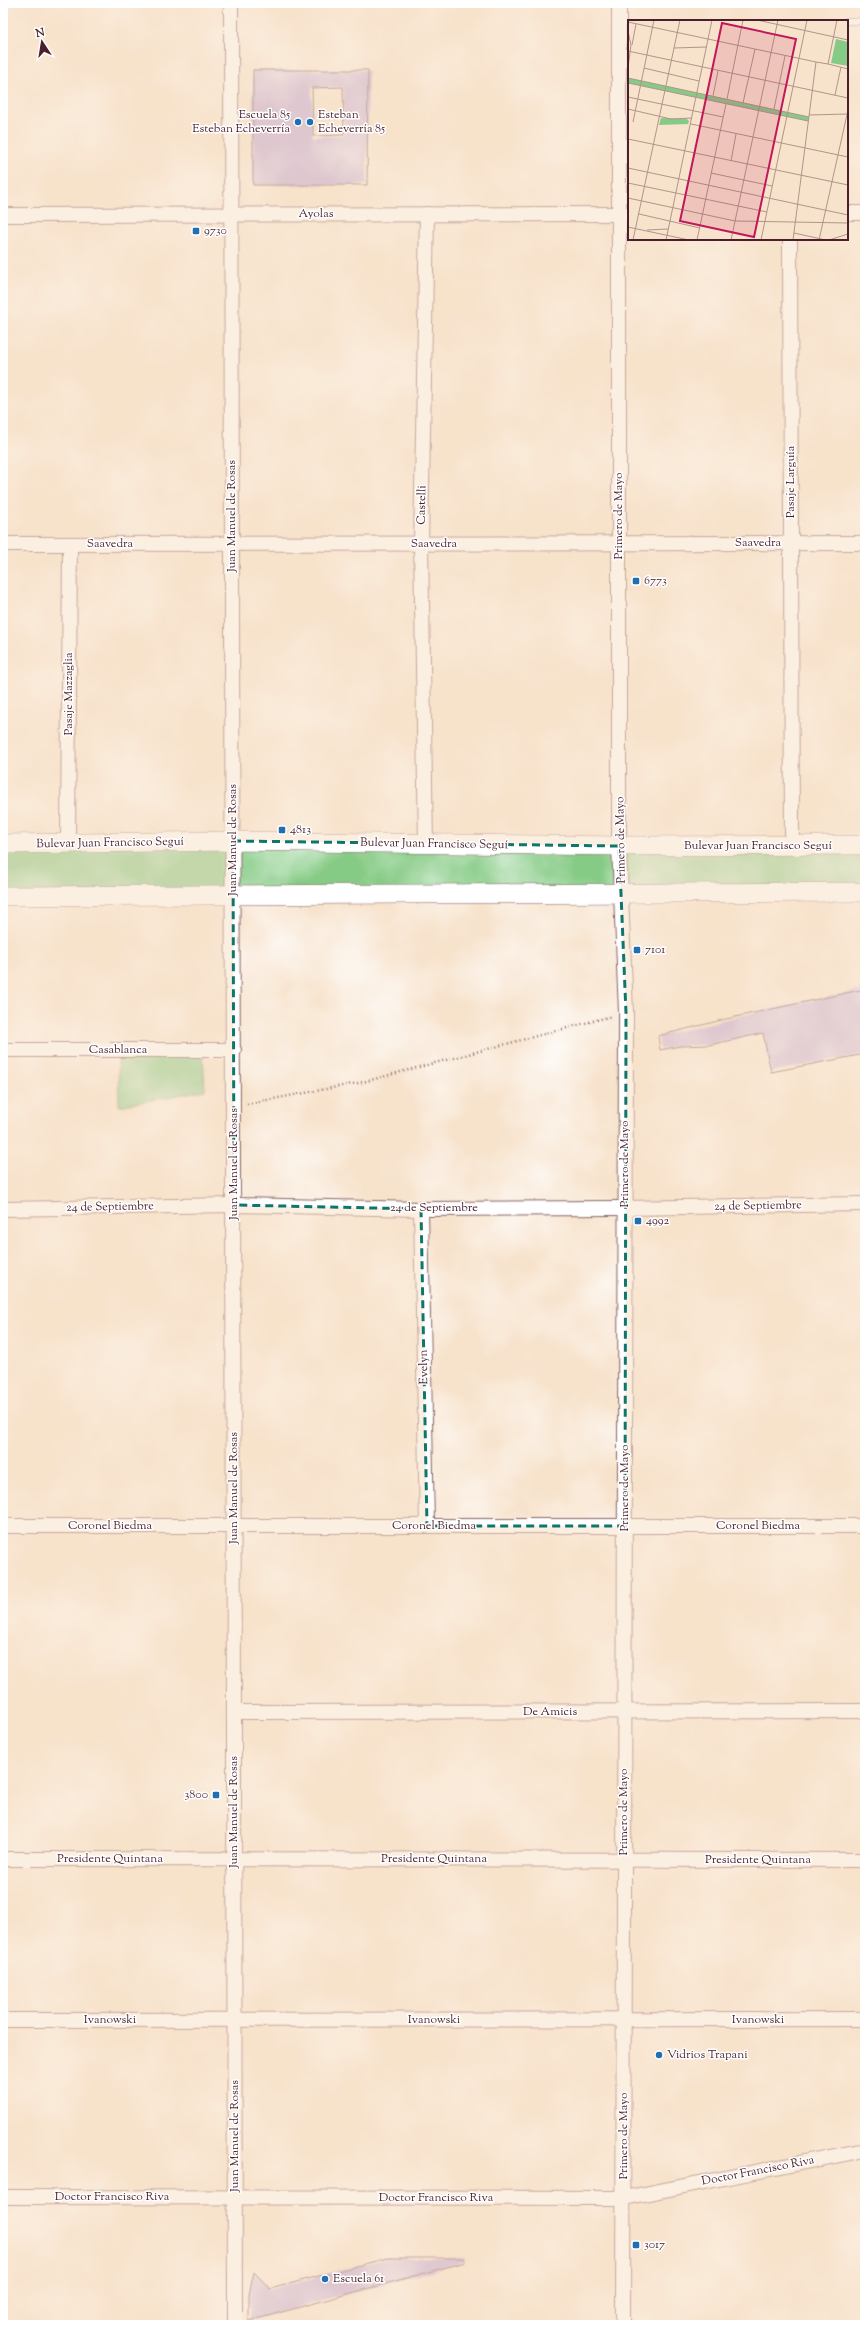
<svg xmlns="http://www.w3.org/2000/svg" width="868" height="2328" font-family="'Sorts Mill Goudy',serif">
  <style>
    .green { fill: #86cb85; stroke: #687558 }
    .building { fill: #bfa7d5; fill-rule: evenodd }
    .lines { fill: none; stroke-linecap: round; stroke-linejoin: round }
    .service-casing { stroke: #876363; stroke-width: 8 }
    .minor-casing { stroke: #876363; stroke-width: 16 }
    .secondary-casing { stroke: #876363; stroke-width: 20 }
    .path { stroke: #876363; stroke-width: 2.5; stroke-dasharray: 1 3; stroke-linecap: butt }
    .service { stroke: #fff; stroke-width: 7 }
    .minor { stroke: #fff; stroke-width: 14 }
    .secondary { stroke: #fff; stroke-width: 19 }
    .marked { fill: none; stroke: #0f766e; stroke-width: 3; stroke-dasharray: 8 5; stroke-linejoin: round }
    .poi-dot { fill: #1f6fb2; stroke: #fff; stroke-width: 1.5 }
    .labels { text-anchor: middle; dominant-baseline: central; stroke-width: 3; stroke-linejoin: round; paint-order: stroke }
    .poi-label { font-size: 12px; fill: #4a1f2b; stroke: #fff; text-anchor: start }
    .street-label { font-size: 12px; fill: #4a1f2b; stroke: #fff }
    .inset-road { fill: none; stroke: #b2948b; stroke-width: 1 }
    .view { fill: #c2185b; fill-opacity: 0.15; stroke: #c2185b; stroke-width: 2 }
    .inset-edge { fill: none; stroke: #4a1f2b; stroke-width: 2 }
  </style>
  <rect width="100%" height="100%" fill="#fff"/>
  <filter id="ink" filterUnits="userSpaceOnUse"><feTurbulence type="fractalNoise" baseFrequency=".025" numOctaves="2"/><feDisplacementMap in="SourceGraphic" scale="8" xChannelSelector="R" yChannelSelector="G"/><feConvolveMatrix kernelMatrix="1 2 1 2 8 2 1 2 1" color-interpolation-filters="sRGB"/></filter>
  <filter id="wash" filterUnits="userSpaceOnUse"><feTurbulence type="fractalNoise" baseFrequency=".012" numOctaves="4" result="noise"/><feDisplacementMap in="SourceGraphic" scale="16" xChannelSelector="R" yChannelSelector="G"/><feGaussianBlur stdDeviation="0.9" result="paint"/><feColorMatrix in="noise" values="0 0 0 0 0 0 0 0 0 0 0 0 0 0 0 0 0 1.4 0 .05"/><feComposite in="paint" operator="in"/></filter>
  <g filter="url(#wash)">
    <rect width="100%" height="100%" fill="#f7e2cb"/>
    <g class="green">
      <polygon points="3,844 865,845 865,892 3,896"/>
      <polygon points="203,1056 205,1090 119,1106 118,1057"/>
    </g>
    <g id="blocks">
      <g class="building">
        <path d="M253 70H368L367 185H253ZM343 87 344 135 313 136 312 88Z"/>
        <polygon points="865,989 865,1054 771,1072 763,1033 709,1045 680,1046 660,1050 658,1036 726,1019"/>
        <polygon points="387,2258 464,2258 465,2262 249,2321 249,2295 254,2272 270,2289"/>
      </g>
    </g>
  </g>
  <g filter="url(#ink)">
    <use href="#blocks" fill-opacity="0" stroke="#876363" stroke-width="1"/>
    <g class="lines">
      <defs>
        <polyline id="service" points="847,21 865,21"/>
        <g id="minor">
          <polyline points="231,3 235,2325"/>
          <polyline points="619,3 619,846 626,1013 623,2325"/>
          <polyline points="847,213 865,213"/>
          <polyline points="3,215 629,214"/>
          <polyline points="790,239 792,846"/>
          <polyline points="3,544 865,543"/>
          <polyline points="68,844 70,544"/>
          <polyline points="426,844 421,544 427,214"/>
          <polyline points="3,1050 234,1050"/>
          <polyline points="3,1209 234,1205 421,1209 625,1208 865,1204"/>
          <polyline points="421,1209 427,1526"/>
          <polyline points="3,1526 865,1526"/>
          <polyline points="235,1712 865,1711"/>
          <polyline points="3,1859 865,1860"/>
          <polyline points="3,2020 865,2019"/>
          <polyline points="3,2197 624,2198 865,2150"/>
        </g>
        <g id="secondary">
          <polyline points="3,844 233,841 619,846 865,845"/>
          <polyline points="3,896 865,892"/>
        </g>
      </defs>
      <use href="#service" class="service-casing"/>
      <use href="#minor" class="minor-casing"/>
      <use href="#secondary" class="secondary-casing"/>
      <polyline class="path" points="247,1104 363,1082 612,1016"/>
      <use href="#service" class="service"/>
      <use href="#minor" class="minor"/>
      <use href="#secondary" class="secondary"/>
    </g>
  </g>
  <path d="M0 0H868V2328H0ZM233 841 619 846 626 1013 625 1526H427L421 1209 234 1205Z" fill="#f7e2cb" fill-opacity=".55" fill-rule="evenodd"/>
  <path class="marked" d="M233 841 619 846 626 1013 625 1526H427L421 1209 234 1205Z"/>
  <g class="poi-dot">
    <circle cx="298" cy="122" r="4"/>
    <circle cx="310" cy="122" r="4"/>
    <rect x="192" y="227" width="8" height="8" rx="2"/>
    <rect x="632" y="577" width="8" height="8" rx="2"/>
    <rect x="278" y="826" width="8" height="8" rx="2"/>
    <rect x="633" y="946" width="8" height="8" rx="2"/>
    <rect x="634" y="1217" width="8" height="8" rx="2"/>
    <rect x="212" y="1791" width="8" height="8" rx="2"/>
    <circle cx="659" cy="2055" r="4"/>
    <rect x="632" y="2241" width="8" height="8" rx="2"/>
    <circle cx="325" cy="2279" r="4"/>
  </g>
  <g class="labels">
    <g class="poi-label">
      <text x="290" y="115" text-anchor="end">Escuela 85<tspan x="290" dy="14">Esteban Echeverría</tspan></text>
      <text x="318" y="115">Esteban<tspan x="318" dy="14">Echeverría 85</tspan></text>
      <text x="204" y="231">9730</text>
      <text x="644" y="581">6773</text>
      <text x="290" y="830">4813</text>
      <text x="645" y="950">7101</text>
      <text x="646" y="1221">4992</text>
      <text x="208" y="1795" text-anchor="end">3800</text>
      <text x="667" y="2055">Vidrios Trapani</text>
      <text x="644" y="2245">3017</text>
      <text x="333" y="2279">Escuela 61</text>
    </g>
    <g class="street-label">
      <text x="316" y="214">Ayolas</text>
      <text transform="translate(791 482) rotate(-90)">Pasaje Larguía</text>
      <text transform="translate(422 505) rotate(-89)">Castelli</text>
      <text transform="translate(232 516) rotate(-90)">Juan Manuel de Rosas</text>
      <text transform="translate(619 516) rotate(-90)">Primero de Mayo</text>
      <text x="758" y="543">Saavedra</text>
      <text x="110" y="544">Saavedra</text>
      <text x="434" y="544">Saavedra</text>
      <text transform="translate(69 694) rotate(-90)">Pasaje Mazzaglia</text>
      <text transform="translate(233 840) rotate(-90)">Juan Manuel de Rosas</text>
      <text transform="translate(621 840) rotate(-91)">Primero de Mayo</text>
      <text transform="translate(110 843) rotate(-1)">Bulevar Juan Francisco Seguí</text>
      <text transform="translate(434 844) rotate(1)">Bulevar Juan Francisco Seguí</text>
      <text x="758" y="846">Bulevar Juan Francisco Seguí</text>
      <text x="118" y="1050">Casablanca</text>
      <text transform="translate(234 1164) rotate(-90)">Juan Manuel de Rosas</text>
      <text transform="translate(625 1164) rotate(-90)">Primero de Mayo</text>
      <text transform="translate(758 1206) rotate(-1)">24 de Septiembre</text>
      <text transform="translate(110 1207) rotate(-1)">24 de Septiembre</text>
      <text x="434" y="1208">24 de Septiembre</text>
      <text transform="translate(424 1367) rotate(-91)">Evelyn</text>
      <text transform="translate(234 1488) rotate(-90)">Juan Manuel de Rosas</text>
      <text transform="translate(625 1488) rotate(-90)">Primero de Mayo</text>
      <text x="110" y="1526">Coronel Biedma</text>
      <text x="434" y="1526">Coronel Biedma</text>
      <text x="758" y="1526">Coronel Biedma</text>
      <text x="550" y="1712">De Amicis</text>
      <text transform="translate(234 1812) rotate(-90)">Juan Manuel de Rosas</text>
      <text transform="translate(624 1812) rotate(-90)">Primero de Mayo</text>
      <text x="110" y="1859">Presidente Quintana</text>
      <text x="434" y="1859">Presidente Quintana</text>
      <text x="758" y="1860">Presidente Quintana</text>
      <text x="110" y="2020">Ivanowski</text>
      <text x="434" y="2020">Ivanowski</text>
      <text x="758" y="2020">Ivanowski</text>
      <text transform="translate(235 2136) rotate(-90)">Juan Manuel de Rosas</text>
      <text transform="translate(624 2136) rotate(-90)">Primero de Mayo</text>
      <text transform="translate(758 2171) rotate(-11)">Doctor Francisco Riva</text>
      <text x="112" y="2197">Doctor Francisco Riva</text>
      <text x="436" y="2198">Doctor Francisco Riva</text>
    </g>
  </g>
  <g transform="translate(628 20)">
    <rect width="220" height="220" fill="#f7e2cb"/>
    <path d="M208 19 220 22V46L203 43ZM0 58 181 97 180 101 0 63ZM33 98 59 99 61 101 60 104 31 105Z" fill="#86cb85"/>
    <path class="inset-road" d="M129 0 220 20M0 2 188 42M0 11 3 25 0 48M4 25 8 4M46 28 79 27M0 31 220 78M200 44 220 49M16 48 71 61M0 58 181 97M0 63 180 101M207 75 213 47M85 76 90 51M0 77 95 97M99 79 115 0M115 83 127 29M0 89 43 99 64 98M146 89 157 36M181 95 219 94M5 102 26 0M63 104 220 137M0 119 220 165M103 141 108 114M0 148 220 195M83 153 144 166M0 163 139 192M0 178 107 201 220 203M11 194 72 208M0 207 61 220M19 210 40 209M166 213 198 220M5 220 52 0M38 220 84 0M69 220 98 84M103 220 150 0M133 220 179 0M165 220 188 42 200 44 209 0M191 220 220 90M201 220 220 214"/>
    <path class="view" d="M94 3 168 19 126 217 52 201Z"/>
    <rect width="220" height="220" class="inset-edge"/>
  </g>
  <rect width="868" height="2328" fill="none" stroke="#fff" stroke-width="16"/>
  <g transform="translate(42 42) rotate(348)" stroke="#ffffff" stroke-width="3" paint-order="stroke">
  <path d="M0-3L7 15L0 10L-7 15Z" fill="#4a1f2b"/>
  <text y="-6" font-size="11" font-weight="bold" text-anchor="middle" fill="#4a1f2b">N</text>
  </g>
</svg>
